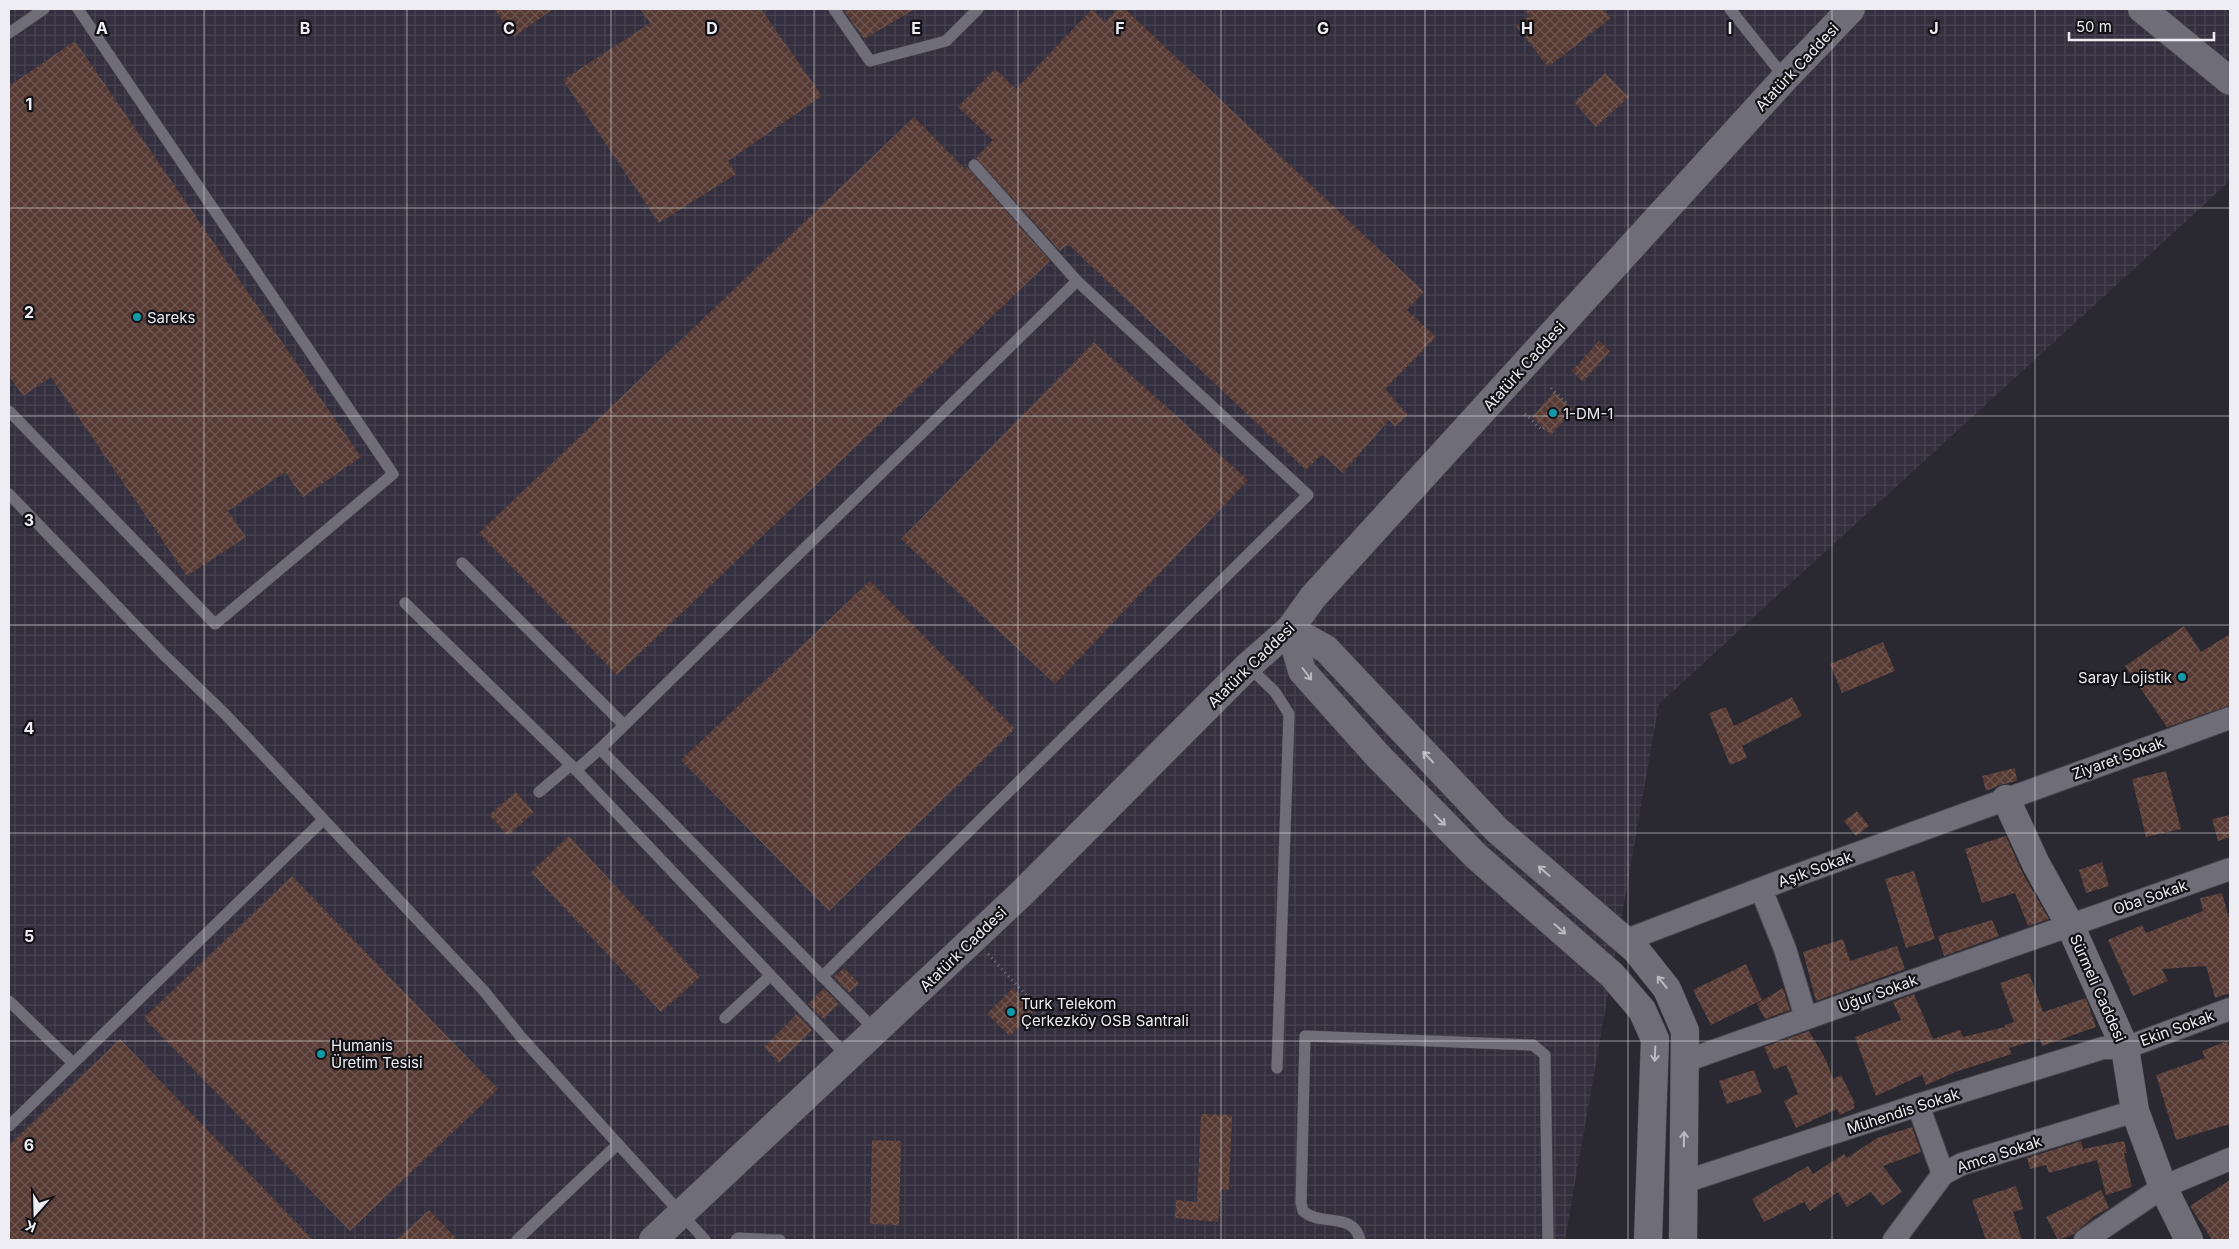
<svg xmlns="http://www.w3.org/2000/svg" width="2239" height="1249" font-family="Inter,sans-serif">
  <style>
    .industrial { fill: url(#industrial-grid) }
    .building { fill: url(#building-cross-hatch) }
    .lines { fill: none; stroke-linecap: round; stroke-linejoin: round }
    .service-casing { stroke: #48464d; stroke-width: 12 }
    .minor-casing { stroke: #48464d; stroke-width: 24 }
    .tertiary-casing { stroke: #48464d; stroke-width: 29 }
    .path { stroke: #74737b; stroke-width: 3; stroke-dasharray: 1 4; stroke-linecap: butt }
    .service { stroke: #6f6d77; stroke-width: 11 }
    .minor { stroke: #6f6d77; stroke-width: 22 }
    .tertiary { stroke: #6f6d77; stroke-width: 28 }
    .oneway { stroke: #bbbac1 }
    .grid { fill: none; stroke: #eeedf3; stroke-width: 1; stroke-opacity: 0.55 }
    .culture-dot { fill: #0f9aa8; stroke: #121216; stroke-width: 2 }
    .labels { text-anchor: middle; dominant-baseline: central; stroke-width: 4.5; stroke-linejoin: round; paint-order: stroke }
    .street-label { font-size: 15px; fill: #eeedf3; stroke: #121216 }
    .poi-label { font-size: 15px; fill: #eeedf3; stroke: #121216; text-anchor: start }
    .grid-label { font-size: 16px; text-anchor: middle; font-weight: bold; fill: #eeedf3; stroke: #121216; stroke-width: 4.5; stroke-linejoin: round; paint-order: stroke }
  </style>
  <defs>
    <pattern id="industrial-grid" width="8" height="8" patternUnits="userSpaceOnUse" patternTransform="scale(1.25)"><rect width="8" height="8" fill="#332f3e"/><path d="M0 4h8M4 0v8" fill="none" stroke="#474351"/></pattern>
    <pattern id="building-cross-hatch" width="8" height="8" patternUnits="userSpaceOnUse" patternTransform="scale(1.25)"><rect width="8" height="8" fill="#563a33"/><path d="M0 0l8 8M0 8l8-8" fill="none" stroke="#6f5751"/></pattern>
  </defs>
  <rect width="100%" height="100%" fill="#2a2831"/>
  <polygon class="industrial" points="9,9 2230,9 2230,181 1659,704 1565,1240 9,1240"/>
  <g class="building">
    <polygon points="494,9 553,9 514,37"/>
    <polygon points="640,9 761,9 822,96 728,161 736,174 659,223 563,80 650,23"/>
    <polygon points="843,9 915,9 864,39"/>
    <polygon points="1092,9 1105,22 1118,9 1125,9 1424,292 1407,310 1436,337 1385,389 1408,415 1395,427 1389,420 1343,473 1322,454 1306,470 1068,244 1060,251 976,158 993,140 958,107 995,69 1016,89"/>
    <polygon points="1524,9 1603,9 1611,18 1548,67 1516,26 1529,16"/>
    <polygon points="75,41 361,457 303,497 285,472 228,511 246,537 187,576 51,377 23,396 9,376 9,86"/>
    <polygon points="1605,73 1629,97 1596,127 1574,102"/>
    <polygon points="914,117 965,169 967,167 1050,261 617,675 479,533"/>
    <polygon points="1599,341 1610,351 1583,382 1572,371"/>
    <polygon points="1094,342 1248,480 1055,684 901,539"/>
    <polygon points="1554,392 1573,410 1551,435 1532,417"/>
    <polygon points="870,581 1015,729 829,911 681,760"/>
    <polygon points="2184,626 2201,652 2230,634 2230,705 2167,727 2125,666"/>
    <polygon points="1883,642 1895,671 1842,693 1830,664"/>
    <polygon points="1792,697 1802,716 1742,746 1747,758 1730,765 1709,713 1726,707 1734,726"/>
    <polygon points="2015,768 2017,781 2000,785 1986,791 1982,776"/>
    <polygon points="2166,771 2181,829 2146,837 2132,779"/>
    <polygon points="516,792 534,812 508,836 489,815"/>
    <polygon points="1857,811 1869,826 1856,836 1844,821"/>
    <polygon points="2230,815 2230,837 2218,841 2212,819"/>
    <polygon points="569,836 700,977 661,1012 531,872"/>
    <polygon points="2006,836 2022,872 2049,919 2028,926 2015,893 1982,903 1965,849"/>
    <polygon points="2102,862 2109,886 2086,893 2079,870"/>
    <polygon points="1914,871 1935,939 1906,948 1885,879"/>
    <polygon points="292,876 498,1089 350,1231 144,1018"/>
    <polygon points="2222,893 2230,922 2230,993 2215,998 2206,966 2162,969 2168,981 2133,996 2108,940 2142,925 2146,933 2203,911 2200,898"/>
    <polygon points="1992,920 1999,936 1944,956 1938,936"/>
    <polygon points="1843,939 1850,961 1897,946 1905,969 1816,1001 1803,952"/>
    <polygon points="1746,964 1762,1000 1711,1025 1693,990"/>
    <polygon points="844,968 859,983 849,993 834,977"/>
    <polygon points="2029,973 2043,1012 2086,998 2096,1027 2042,1046 2040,1039 2009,1048 2012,1054 1958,1071 1926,1085 1922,1075 1876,1096 1855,1037 1901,1020 1893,1002 1914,994 1933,1039 1960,1030 1963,1037 2005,1027 2005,1025 2014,1022 2000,983"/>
    <polygon points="824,988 839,1004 823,1019 808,1004"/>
    <polygon points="1013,988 1035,1010 1010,1036 987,1014"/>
    <polygon points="1783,988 1790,1010 1765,1019 1757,1004"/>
    <polygon points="797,1014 812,1030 779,1063 764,1047"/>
    <polygon points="1809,1031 1826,1060 1833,1079 1841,1075 1855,1103 1853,1104 1855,1108 1840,1115 1837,1109 1796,1128 1784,1101 1798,1094 1786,1065 1774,1070 1764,1047"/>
    <polygon points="120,1039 313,1240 9,1240 9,1145"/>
    <polygon points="2227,1041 2230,1049 2230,1124 2176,1140 2156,1075 2205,1058 2202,1051"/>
    <polygon points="1754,1070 1762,1093 1727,1104 1719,1081"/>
    <polygon points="1201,1114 1232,1115 1229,1190 1221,1190 1218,1222 1175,1218 1176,1200 1197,1202"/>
    <polygon points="1912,1127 1921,1152 1883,1166 1902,1192 1882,1206 1871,1192 1847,1207 1838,1192 1810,1211 1804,1202 1764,1222 1752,1199 1808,1166 1813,1174 1844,1154 1847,1158 1877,1138"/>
    <polygon points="872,1140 901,1141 899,1225 870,1224"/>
    <polygon points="2081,1141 2083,1149 2124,1141 2127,1153 2124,1153 2132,1187 2106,1195 2097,1160 2049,1173 2046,1165 2030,1169 2027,1158"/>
    <polygon points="2230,1180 2230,1240 2212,1240 2190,1206"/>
    <polygon points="2016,1186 2023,1209 2013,1212 2022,1240 1986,1240 1972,1200"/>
    <polygon points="2101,1190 2109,1208 2094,1216 2074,1234 2058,1240 2046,1217"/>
    <polygon points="429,1210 458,1240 396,1240"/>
  </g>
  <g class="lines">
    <defs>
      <g id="service">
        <polyline points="834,9 870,61 946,41 978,9"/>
        <polyline points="1730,9 1785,78"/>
        <polyline points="9,33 44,9"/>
        <polyline points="9,411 215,624 393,474 78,9"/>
        <polyline points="9,494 164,655 225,714 484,991 521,1037 705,1240"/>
        <polyline points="462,563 624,725"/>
        <polyline points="405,603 576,770"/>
        <polyline points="1248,666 1275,692 1289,714 1277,1068"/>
        <polyline points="600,749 1077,281"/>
        <polyline points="539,792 571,765"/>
        <polyline points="822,977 1308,495 1077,281 974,165"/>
        <polyline points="9,1001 73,1063"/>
        <polyline points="725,1018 770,976"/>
        <polyline points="848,1057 576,770 600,749 876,1031"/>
        <polyline points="9,1126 323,820"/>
        <polyline points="517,1240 618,1144"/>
        <polyline points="736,1240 738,1238 780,1240"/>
        <path d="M1360 1240C1353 1211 1321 1227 1303 1211L1301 1203 1305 1036 1533 1045 1545 1055 1548 1240"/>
      </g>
      <g id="minor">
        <polyline points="1761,889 1785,949 1806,1018"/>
        <polyline points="1624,941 1781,881 2230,718"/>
        <polyline points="1685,1061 2230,869"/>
        <polyline points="1918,1105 1943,1174"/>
        <polyline points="1684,1182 1918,1105 2103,1048 2125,1048 2230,1009"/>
        <polyline points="1894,1240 1943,1174 1962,1164 2135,1111"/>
        <polyline points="2085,1240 2163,1187 2230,1159"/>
      </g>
      <g id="tertiary">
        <polyline points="2142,9 2230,81"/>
        <polyline points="1290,629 1326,649 1497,830 1636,950 1667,989 1685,1031 1683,1240"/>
        <polyline points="1290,629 1302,671 1378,756 1476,856 1612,975 1642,1010 1655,1039 1648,1240"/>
        <polyline points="2006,799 2036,864 2070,925 2125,1048 2135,1111 2163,1187 2189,1240"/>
        <polyline points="653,1240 1021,894 1248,666 1290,629 1313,597 1785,78 1851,9"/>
      </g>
    </defs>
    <use href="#service" class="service-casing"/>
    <use href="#minor" class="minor-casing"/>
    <use href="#tertiary" class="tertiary-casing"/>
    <g class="path">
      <polyline points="1551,388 1567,404"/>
      <polyline points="1525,414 1542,430 1544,428"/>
      <polyline points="988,954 1053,1024"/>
    </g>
    <use href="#service" class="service"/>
    <use href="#minor" class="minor"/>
    <use href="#tertiary" class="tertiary"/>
  </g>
  <defs><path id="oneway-shaft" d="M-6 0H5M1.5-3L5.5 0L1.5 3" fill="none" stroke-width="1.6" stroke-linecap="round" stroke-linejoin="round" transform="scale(1.25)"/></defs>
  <g class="oneway">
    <use href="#oneway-shaft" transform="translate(1307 674) rotate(53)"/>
    <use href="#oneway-shaft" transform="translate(1428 757) rotate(-133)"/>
    <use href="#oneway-shaft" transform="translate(1440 820) rotate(45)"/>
    <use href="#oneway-shaft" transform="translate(1544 871) rotate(-139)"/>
    <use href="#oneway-shaft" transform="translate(1560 929) rotate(41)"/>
    <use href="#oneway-shaft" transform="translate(1662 982) rotate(-129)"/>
    <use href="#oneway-shaft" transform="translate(1655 1054) rotate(92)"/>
    <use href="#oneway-shaft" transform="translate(1684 1139) rotate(-89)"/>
  </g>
  <path class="grid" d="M204 9V1240M407 9V1240M611 9V1240M814 9V1240M1018 9V1240M1221 9V1240M1425 9V1240M1628 9V1240M1832 9V1240M2035 9V1240M9 208H2230M9 416H2230M9 625H2230M9 833H2230M9 1041H2230"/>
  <g class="culture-dot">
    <circle cx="137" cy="317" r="5"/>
    <circle cx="1553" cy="413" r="5"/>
    <circle cx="2182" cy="677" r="5"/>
    <circle cx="1011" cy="1012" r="5"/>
    <circle cx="321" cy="1054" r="5"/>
  </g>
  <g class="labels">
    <g class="street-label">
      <text transform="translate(1797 67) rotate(-47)">Atatürk Caddesi</text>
      <text transform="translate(1524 366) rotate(-48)">Atatürk Caddesi</text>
      <text transform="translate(1251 665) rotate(-44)">Atatürk Caddesi</text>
      <text transform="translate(2118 758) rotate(-20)">Ziyaret Sokak</text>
      <text transform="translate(1815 869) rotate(-20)">Aşık Sokak</text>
      <text transform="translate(2150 897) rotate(-19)">Oba Sokak</text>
      <text transform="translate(963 949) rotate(-44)">Atatürk Caddesi</text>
      <text transform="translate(2098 988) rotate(66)">Sürmeli Caddesi</text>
      <text transform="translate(1878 993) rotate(-20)">Uğur Sokak</text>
      <text transform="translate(2177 1028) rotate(-20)">Ekin Sokak</text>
      <text transform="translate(1903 1111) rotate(-18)">Mühendis Sokak</text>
      <text transform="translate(1999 1154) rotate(-18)">Amca Sokak</text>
    </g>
    <g class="poi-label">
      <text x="147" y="317">Sareks</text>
      <text x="1563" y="413">1-DM-1</text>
      <text x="2172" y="677" text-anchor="end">Saray Lojistik</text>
      <text x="1021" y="1003">Turk Telekom<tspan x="1021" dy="17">Çerkezköy OSB Santrali</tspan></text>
      <text x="331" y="1045">Humanis<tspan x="331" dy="17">Üretim Tesisi</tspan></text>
    </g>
  </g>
  <g class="grid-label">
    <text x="102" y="34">A</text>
    <text x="305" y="34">B</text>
    <text x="509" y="34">C</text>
    <text x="712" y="34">D</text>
    <text x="916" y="34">E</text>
    <text x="1120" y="34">F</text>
    <text x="1323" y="34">G</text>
    <text x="1527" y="34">H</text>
    <text x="1730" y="34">I</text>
    <text x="1934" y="34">J</text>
    <text x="29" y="110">1</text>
    <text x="29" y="318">2</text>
    <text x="29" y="526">3</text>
    <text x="29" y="734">4</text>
    <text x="29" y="942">5</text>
    <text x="29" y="1151">6</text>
  </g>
  <rect width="2239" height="1249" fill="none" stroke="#eeedf3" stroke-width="20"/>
  <g transform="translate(35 1214) rotate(200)" stroke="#121216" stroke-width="4" paint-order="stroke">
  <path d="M0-4L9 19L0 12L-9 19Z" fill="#eeedf3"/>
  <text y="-8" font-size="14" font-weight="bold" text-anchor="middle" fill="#eeedf3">K</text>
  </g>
  <path d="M2069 32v8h145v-8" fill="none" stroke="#eeedf3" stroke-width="2.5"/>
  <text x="2076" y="32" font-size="15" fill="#eeedf3" stroke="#121216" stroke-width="4" paint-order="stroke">50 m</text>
</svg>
